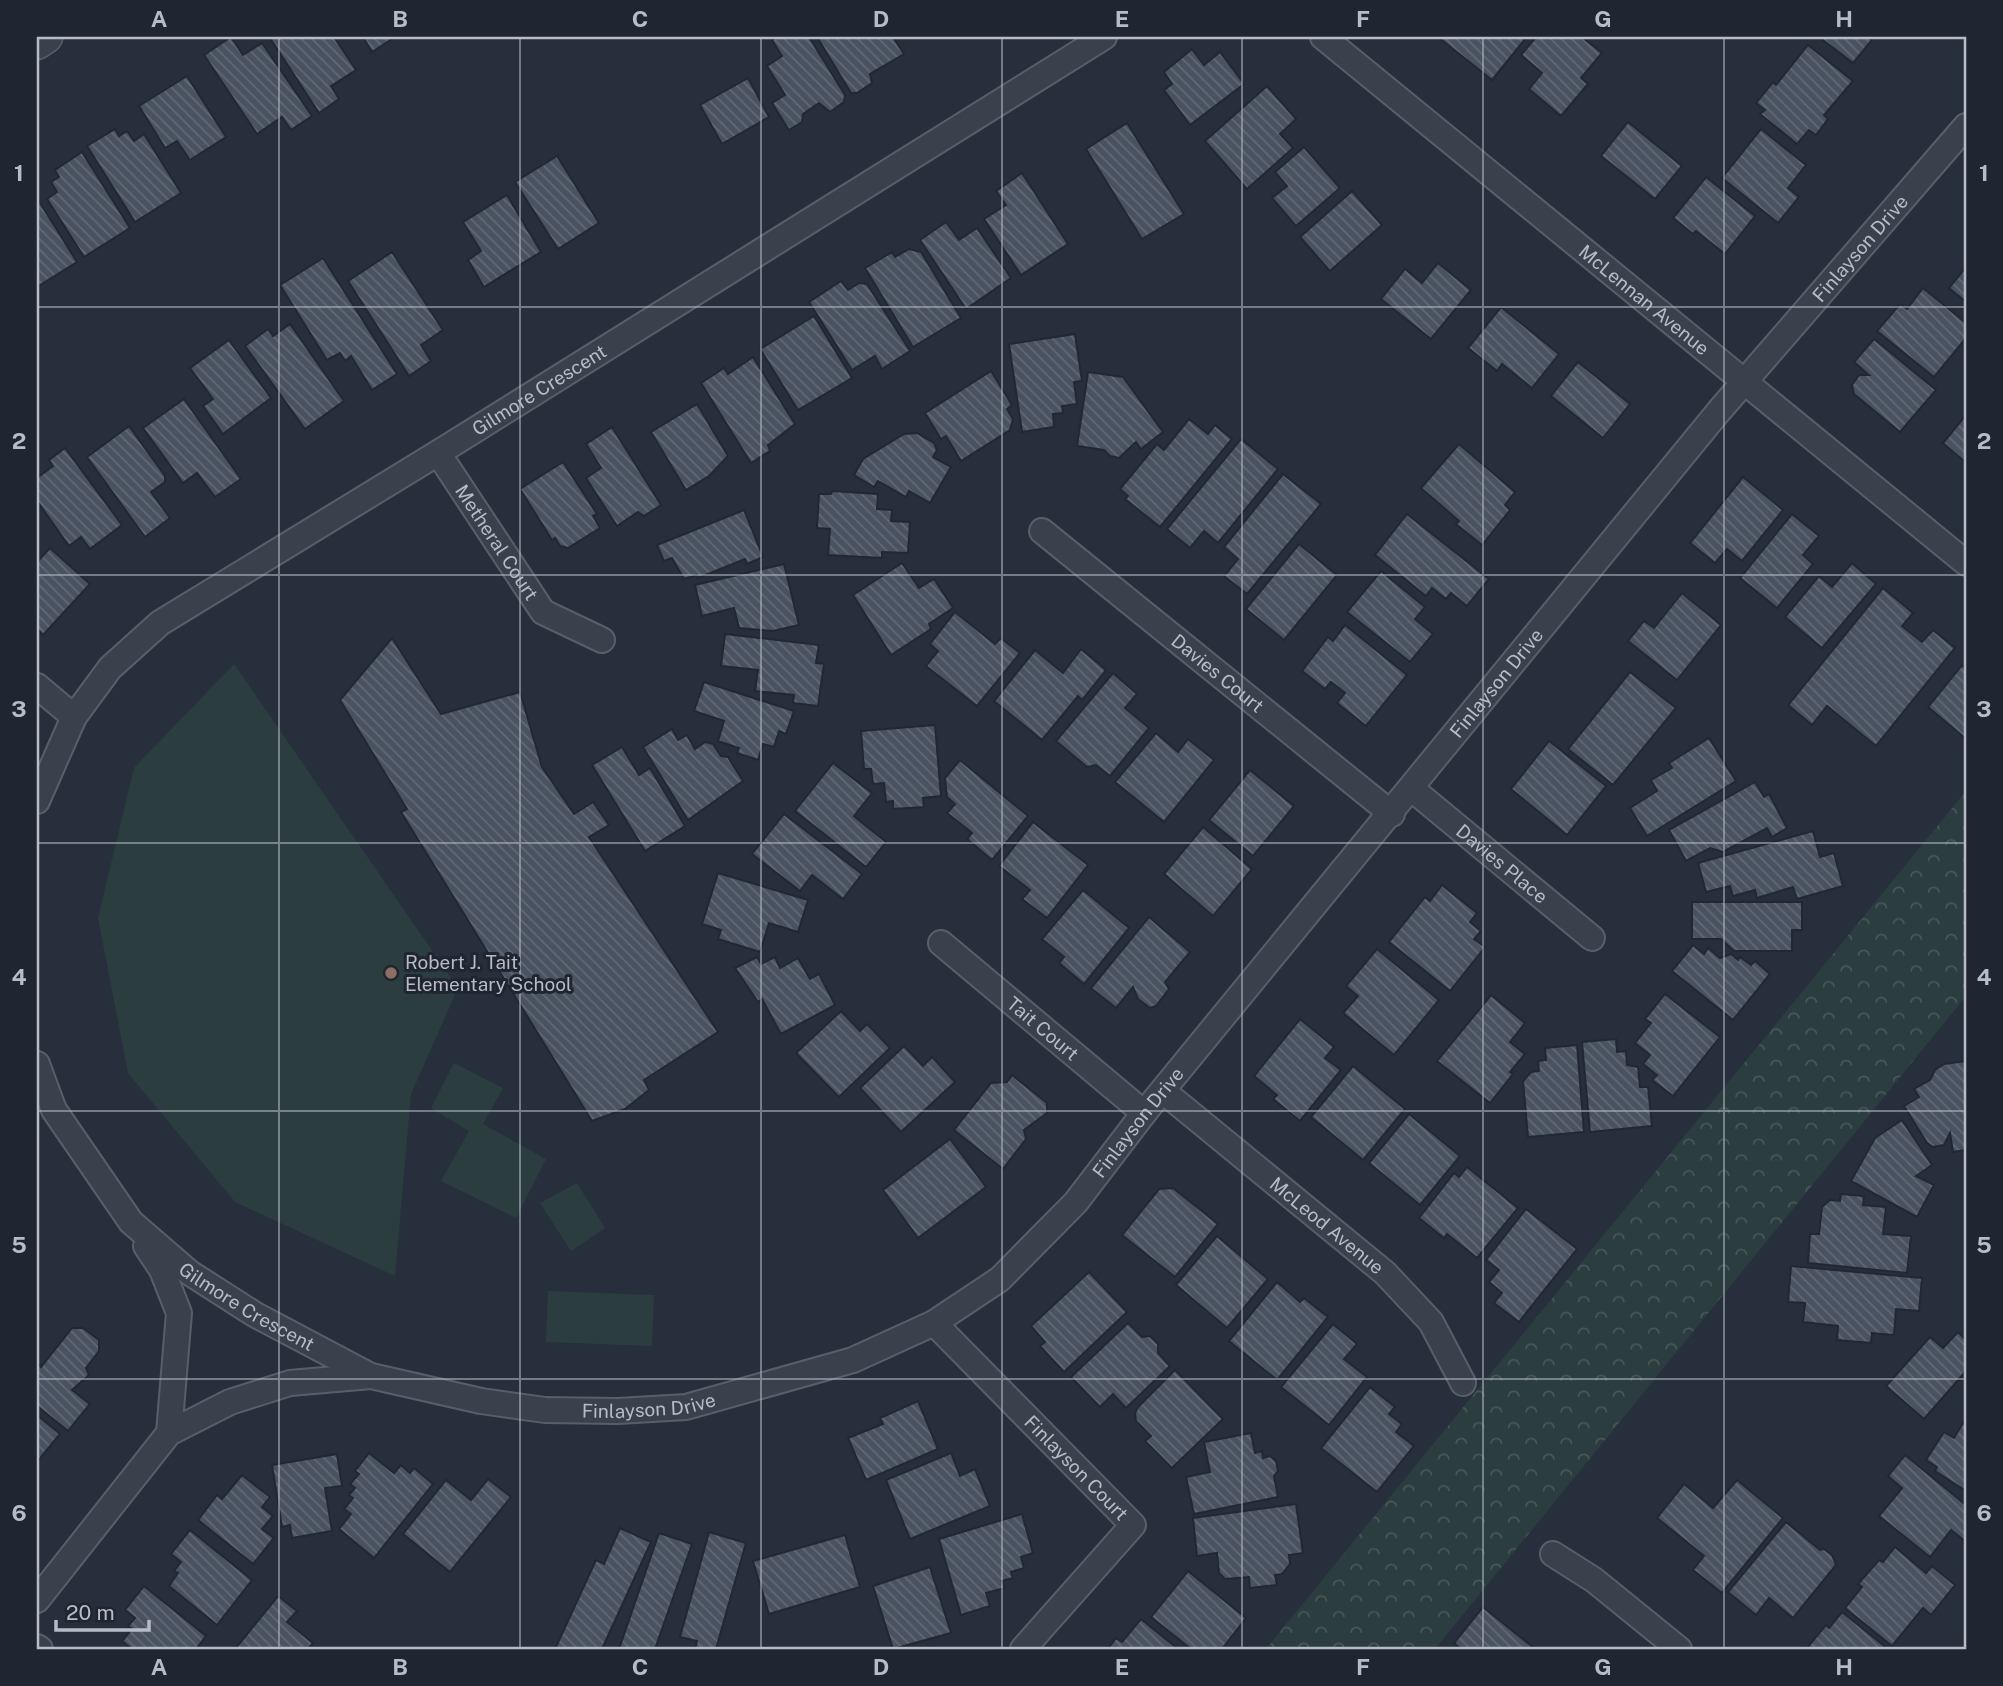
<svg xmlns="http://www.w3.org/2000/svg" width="2003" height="1686" font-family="'Public Sans',sans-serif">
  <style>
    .green { fill: #2c3d3f }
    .forest { fill: url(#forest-crowns) }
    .building { fill: url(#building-back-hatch); stroke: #222833; stroke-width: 2 }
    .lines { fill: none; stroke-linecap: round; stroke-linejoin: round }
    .minor-casing { stroke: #595f6a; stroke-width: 28 }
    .tertiary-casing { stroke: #595f6a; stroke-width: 35 }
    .minor { stroke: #3b414c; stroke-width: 24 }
    .tertiary { stroke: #3b414c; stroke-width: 32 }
    .grid { fill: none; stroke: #b7bcc7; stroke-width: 2; stroke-opacity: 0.55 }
    .education-dot { fill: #8d6e63; stroke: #202631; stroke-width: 2.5 }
    .labels { text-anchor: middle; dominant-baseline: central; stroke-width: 6; stroke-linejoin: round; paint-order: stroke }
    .street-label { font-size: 19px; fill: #b7bcc7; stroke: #202631 }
    .poi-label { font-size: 19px; fill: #b7bcc7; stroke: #202631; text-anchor: start }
    .neatline { fill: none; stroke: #b7bcc7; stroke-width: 2.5 }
    .grid-label { font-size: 23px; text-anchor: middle; font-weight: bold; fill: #b7bcc7 }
  </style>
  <defs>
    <pattern id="forest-crowns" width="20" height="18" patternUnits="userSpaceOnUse" patternTransform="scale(1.75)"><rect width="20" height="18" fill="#2c3d3f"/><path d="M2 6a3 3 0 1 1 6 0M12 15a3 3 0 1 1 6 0" fill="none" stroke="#485759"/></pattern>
    <pattern id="building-back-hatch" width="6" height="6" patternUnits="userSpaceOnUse" patternTransform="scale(1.75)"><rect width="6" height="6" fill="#495260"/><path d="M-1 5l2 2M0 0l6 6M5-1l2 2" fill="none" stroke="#616975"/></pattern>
  </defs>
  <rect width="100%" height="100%" fill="#272f3c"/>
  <g class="green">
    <polygon points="234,664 458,988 411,1094 395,1276 235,1202 128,1073 98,918 134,768"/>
    <polygon points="454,1063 503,1088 483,1124 546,1159 516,1218 441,1181 469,1131 431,1108"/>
    <polygon points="577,1183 605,1228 571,1251 540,1203"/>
    <polygon points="548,1291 654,1295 652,1346 546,1342"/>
  </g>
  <polygon class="forest" points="1966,791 1966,996 1435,1649 1266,1649"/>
  <g class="building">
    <polygon points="231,37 243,55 262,43 312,116 291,130 282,117 257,134 204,55"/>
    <polygon points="334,37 356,70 331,86 339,99 319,113 270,38"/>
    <polygon points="363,37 395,37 372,52"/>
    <polygon points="777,37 809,37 845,95 844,102 830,112 819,103 803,114 802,122 789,130 772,103 785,95 767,66 782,56 772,40"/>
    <polygon points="817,37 893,37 904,54 870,74 872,83 857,93 851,93"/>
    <polygon points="1438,37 1525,37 1526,38 1492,80"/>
    <polygon points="1536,37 1582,37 1602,53 1581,78 1588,84 1561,116 1529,89 1542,73 1521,55"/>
    <polygon points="1819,37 1868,37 1872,40 1853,63"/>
    <polygon points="1808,45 1853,81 1824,115 1828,119 1816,135 1809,130 1797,144 1760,114 1765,110 1756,103 1773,82 1776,85"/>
    <polygon points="1192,49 1204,65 1220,52 1244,84 1190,125 1164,90 1172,84 1164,72"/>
    <polygon points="187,76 226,137 190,160 177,141 165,148 139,106"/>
    <polygon points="748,78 769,117 722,144 700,105"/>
    <polygon points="1267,86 1296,119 1280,134 1293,148 1247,189 1205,141"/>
    <polygon points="1628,122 1682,166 1655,199 1601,156"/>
    <polygon points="1127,123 1184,214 1142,239 1086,149"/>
    <polygon points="115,129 119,136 127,131 134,141 144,134 181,193 135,222 87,146"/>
    <polygon points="1761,129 1806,165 1788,188 1799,197 1778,223 1722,178"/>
    <polygon points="1304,147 1340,188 1296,226 1272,198 1287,186 1275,172"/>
    <polygon points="82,152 130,228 84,257 47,199 57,192 51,182 59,177 55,170"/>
    <polygon points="557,156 599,223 558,249 515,182"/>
    <polygon points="1022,173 1068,244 1021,275 984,219 1006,205 996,191"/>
    <polygon points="1706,177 1755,216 1725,254 1696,231 1693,234 1673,218"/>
    <polygon points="1352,191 1382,225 1330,271 1300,237"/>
    <polygon points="507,195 541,252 484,287 468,260 481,251 463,222"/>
    <polygon points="37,198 77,262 37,287"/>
    <polygon points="946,222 959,240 977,228 1011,278 966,309 920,240"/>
    <polygon points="909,249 921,252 961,318 913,347 865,268 892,252 895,257"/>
    <polygon points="392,252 443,330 421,345 431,361 409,376 348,281"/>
    <polygon points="323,258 397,374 372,390 351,356 345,361 340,353 327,360 280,285"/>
    <polygon points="1438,263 1471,290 1431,339 1381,299 1405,269 1422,283"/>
    <polygon points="1966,267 1966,302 1949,288"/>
    <polygon points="841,281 848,290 859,283 867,284 910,351 882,369 875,356 852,370 809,302"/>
    <polygon points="1923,288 1966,323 1966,338 1934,377 1877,331 1900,304 1907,309"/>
    <polygon points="1501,307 1559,354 1532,388 1502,364 1497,371 1468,348"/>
    <polygon points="814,316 852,378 798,410 760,349"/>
    <polygon points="290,324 344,401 305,429 245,346 268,329 273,336"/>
    <polygon points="1075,334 1082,381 1074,382 1077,404 1062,406 1063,413 1053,414 1054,427 1022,432 1009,344"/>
    <polygon points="1874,339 1936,390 1900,432 1854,394 1852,385 1859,375 1869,375 1854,362"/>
    <polygon points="229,340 271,398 223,434 203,406 213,399 190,368"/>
    <polygon points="753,357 795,424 768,445 770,451 751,463 701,383 724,368 728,374"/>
    <polygon points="1578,362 1630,404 1603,438 1551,396"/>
    <polygon points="991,371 1012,405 1007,409 1013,419 1010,430 961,461 946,436 941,439 925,413"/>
    <polygon points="1088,372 1123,377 1163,432 1141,449 1136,442 1119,458 1110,456 1104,450 1077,446"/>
    <polygon points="184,399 241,479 215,497 197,473 183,483 143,428"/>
    <polygon points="697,404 728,456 709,476 686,490 651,432"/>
    <polygon points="1966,415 1966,460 1965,462 1943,443"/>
    <polygon points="1189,419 1208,434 1215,425 1232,439 1160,527 1125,499 1128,496 1120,489 1157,444 1164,450"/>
    <polygon points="129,426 165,476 165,482 151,492 170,518 145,537 87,457"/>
    <polygon points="612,427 661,505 644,516 638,512 617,526 586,478 601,468 586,444"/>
    <polygon points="917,433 934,443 937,450 933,457 951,467 930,503 909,491 906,497 878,481 874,487 854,475 863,459 904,434"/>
    <polygon points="1241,439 1278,469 1218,543 1204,531 1190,548 1167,529"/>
    <polygon points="1459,444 1515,492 1505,505 1510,510 1482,545 1456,524 1459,521 1421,488"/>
    <polygon points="65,448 122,525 90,549 81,537 69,546 37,501 37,478 53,466 49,460"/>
    <polygon points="563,462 597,514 593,516 600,528 568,548 560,546 555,538 552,540 520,489"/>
    <polygon points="1283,474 1321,504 1247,594 1224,576 1238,559 1224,547"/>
    <polygon points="1743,477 1783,510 1742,561 1727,549 1715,563 1690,543"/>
    <polygon points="832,491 878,494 877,509 892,510 891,521 910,522 908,553 882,552 882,558 828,555 830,529 817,528 819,494 831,494"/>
    <polygon points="744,510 763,557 747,564 745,559 698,578 697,575 684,579 672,558 664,561 657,545"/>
    <polygon points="1407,514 1489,579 1467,606 1451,593 1446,599 1432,588 1426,596 1375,555"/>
    <polygon points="1792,514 1819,536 1803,555 1813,564 1777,608 1740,578"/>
    <polygon points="1299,544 1337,575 1284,640 1246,609"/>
    <polygon points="50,548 90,584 43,635 37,629 37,562"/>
    <polygon points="902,563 919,588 934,579 953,608 929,624 931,629 891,655 853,595"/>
    <polygon points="1852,563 1876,584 1822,648 1785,617 1819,576 1832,587"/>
    <polygon points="784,564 799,625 773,631 739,628 734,608 702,616 695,585"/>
    <polygon points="1381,571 1425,607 1415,619 1433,634 1410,662 1347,612"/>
    <polygon points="1883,588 1913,613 1902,626 1922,642 1933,630 1955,648 1876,746 1827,706 1812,725 1788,705"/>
    <polygon points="1682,593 1721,625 1677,680 1628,641 1644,621 1654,628"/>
    <polygon points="955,612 995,644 1001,638 1020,653 977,706 926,666 938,651 930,644"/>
    <polygon points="1345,625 1407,675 1366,726 1337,703 1345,693 1331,682 1325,689 1302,671 1328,637 1333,641"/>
    <polygon points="725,634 819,645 816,663 824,664 818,706 793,703 794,695 755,691 758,670 721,666"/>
    <polygon points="392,638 441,714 520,692 542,767 574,814 593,802 609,825 589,837 718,1032 644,1080 649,1090 625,1109 592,1121 401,812 407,809 340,700"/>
    <polygon points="1081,649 1106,670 1082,700 1078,696 1042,740 994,701 1035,650 1063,673"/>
    <polygon points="1962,665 1966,669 1966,739 1928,707"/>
    <polygon points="1630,672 1676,708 1613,785 1568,749"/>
    <polygon points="1113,673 1137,694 1125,708 1149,728 1110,776 1096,765 1087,767 1056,741"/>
    <polygon points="704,682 794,711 786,734 779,731 774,747 763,744 758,760 737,753 739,748 718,741 724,721 694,711"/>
    <polygon points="935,725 941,796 923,798 924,807 893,809 893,801 886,802 884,783 873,784 871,769 864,769 861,731"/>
    <polygon points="672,729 678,740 687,735 695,749 705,742 713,744 721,756 728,757 743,781 688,820 643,747"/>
    <polygon points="1156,733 1178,752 1188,739 1214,760 1164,822 1115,782"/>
    <polygon points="1709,738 1736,781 1647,836 1630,808 1657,791 1651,780 1672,768 1669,763"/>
    <polygon points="1549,741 1606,786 1567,835 1511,789"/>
    <polygon points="622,747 639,775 650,768 685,826 645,851 592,765"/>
    <polygon points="960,760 1028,816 992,860 967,839 972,833 947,813 955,804 947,797 945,778"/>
    <polygon points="833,763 872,793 854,816 886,842 866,867 795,811"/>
    <polygon points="1250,770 1294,806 1253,856 1209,820"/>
    <polygon points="1755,782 1764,797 1769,794 1787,828 1772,837 1767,828 1723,852 1710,848 1686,861 1669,830"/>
    <polygon points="784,814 862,874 843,899 812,875 800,891 752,854"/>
    <polygon points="1033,822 1088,865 1047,918 1022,899 1030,890 999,866"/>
    <polygon points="1203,827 1252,869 1213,916 1164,874"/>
    <polygon points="1813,831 1820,857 1834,853 1843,886 1797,899 1793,887 1757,898 1755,890 1733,896 1730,886 1706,892 1698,863"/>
    <polygon points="718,873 808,900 798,932 769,923 760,952 718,939 721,930 702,924"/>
    <polygon points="1442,885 1477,913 1470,922 1481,931 1474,939 1485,947 1450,991 1389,942 1425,897 1430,901"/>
    <polygon points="1083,890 1129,928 1084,984 1059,963 1064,957 1042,939"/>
    <polygon points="1692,902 1802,902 1802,930 1792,930 1792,951 1734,951 1721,939 1692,939"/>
    <polygon points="1149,917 1190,952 1165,982 1169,989 1156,1006 1150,1008 1138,999 1133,987 1116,1008 1091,988"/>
    <polygon points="1693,945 1704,954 1708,948 1720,958 1731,954 1738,960 1740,957 1751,965 1755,961 1770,974 1733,1020 1672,971"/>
    <polygon points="1377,949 1439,1000 1394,1055 1343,1013 1358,996 1346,986"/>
    <polygon points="757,957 761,964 775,957 780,968 798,958 810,979 819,974 835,1005 781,1034 762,999 758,1002 735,968"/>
    <polygon points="1665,994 1720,1037 1673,1096 1652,1080 1657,1075 1643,1064 1650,1055 1635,1043 1651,1023 1645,1019"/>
    <polygon points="1491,995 1525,1023 1510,1042 1525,1054 1510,1072 1513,1074 1490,1103 1437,1061"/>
    <polygon points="841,1011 860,1031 867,1024 890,1048 839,1097 796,1053"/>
    <polygon points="1300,1019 1334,1047 1325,1058 1341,1070 1300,1121 1273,1099 1277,1095 1254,1076"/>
    <polygon points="1616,1039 1617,1052 1626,1051 1627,1065 1638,1067 1640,1087 1648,1087 1652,1126 1590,1132 1582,1042"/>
    <polygon points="1577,1045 1584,1132 1528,1137 1523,1081 1531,1072 1539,1071 1538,1061 1546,1060 1545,1048"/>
    <polygon points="904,1046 923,1066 932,1057 955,1082 901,1132 860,1088"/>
    <polygon points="1966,1061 1966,1150 1953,1152 1950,1133 1944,1145 1933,1147 1927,1143 1904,1106 1919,1097 1914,1089 1930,1080 1935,1070 1944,1064"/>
    <polygon points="1353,1066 1405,1109 1363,1160 1311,1117"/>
    <polygon points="1012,1075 1047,1103 1047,1113 1024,1130 1026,1139 1003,1169 954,1130 991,1083 1007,1082"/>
    <polygon points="1409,1114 1460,1156 1420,1205 1369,1163"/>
    <polygon points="1902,1120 1932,1165 1916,1176 1934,1185 1917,1217 1851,1181 1875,1138"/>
    <polygon points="950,1139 986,1187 918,1238 883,1190"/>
    <polygon points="1467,1167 1518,1208 1477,1258 1447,1234 1444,1238 1419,1218 1454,1173 1459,1177"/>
    <polygon points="1173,1188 1218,1224 1175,1277 1122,1235 1159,1189"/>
    <polygon points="1841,1194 1864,1196 1863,1205 1886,1207 1883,1234 1911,1236 1907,1273 1808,1263 1810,1234 1819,1234 1822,1207 1830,1200 1840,1201"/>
    <polygon points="1526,1209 1577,1249 1519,1322 1494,1303 1502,1293 1489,1282 1499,1270 1486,1260"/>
    <polygon points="1217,1236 1268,1279 1227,1328 1176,1285"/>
    <polygon points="1791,1266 1922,1278 1919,1311 1896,1309 1894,1335 1872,1333 1871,1343 1837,1340 1838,1326 1803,1322 1805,1303 1788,1302"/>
    <polygon points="1089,1272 1127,1312 1064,1372 1040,1346 1045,1342 1031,1326"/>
    <polygon points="1277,1282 1300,1302 1304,1298 1328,1317 1277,1380 1229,1341"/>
    <polygon points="1128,1323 1142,1337 1150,1336 1158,1344 1158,1353 1170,1366 1126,1408 1113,1394 1100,1407 1071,1377"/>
    <polygon points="1333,1324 1357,1344 1344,1359 1367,1377 1329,1425 1281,1387"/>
    <polygon points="72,1328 83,1328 99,1340 99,1351 86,1368 89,1375 72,1390 90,1404 68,1431 37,1406 37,1364 41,1367"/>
    <polygon points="1958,1332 1966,1340 1966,1371 1924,1419 1886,1386 1930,1337 1943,1348"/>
    <polygon points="1175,1370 1223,1419 1172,1468 1145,1441 1151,1436 1136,1421 1135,1413 1138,1407"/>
    <polygon points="1370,1387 1395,1407 1389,1414 1402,1424 1396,1432 1414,1446 1377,1492 1321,1448"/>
    <polygon points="918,1401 938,1449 866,1480 848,1438 883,1424 880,1418"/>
    <polygon points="37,1415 60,1434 37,1462"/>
    <polygon points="1963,1423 1966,1425 1966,1491 1935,1471 1937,1467 1926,1460 1944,1432 1954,1438"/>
    <polygon points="1251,1433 1255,1453 1262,1451 1263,1458 1270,1456 1276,1461 1278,1471 1274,1476 1278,1497 1194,1514 1186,1477 1210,1472 1204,1442"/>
    <polygon points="369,1453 394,1473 401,1465 410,1473 414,1468 433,1484 374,1558 339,1529 351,1514 344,1509 353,1498 349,1495 355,1488 350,1484 359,1474 355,1471"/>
    <polygon points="951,1453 960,1476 975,1469 990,1506 910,1539 886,1480"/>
    <polygon points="337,1454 342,1486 325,1488 332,1531 292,1538 290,1525 282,1527 272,1465"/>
    <polygon points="1905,1455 1966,1505 1966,1542 1951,1530 1930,1557 1879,1516 1902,1488 1888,1476"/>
    <polygon points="242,1475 270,1497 262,1507 273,1516 262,1529 274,1538 253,1564 198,1520 217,1495 222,1499"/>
    <polygon points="488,1479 511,1497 450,1572 403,1534 446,1480 471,1500"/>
    <polygon points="1737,1480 1783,1518 1722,1593 1693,1570 1704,1556 1657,1518 1684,1484 1713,1508"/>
    <polygon points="1296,1504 1303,1553 1289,1555 1290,1564 1282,1574 1275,1575 1277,1585 1250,1588 1249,1577 1225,1579 1219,1573 1217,1553 1197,1556 1193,1518"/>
    <polygon points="1022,1514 1033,1553 1021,1557 1024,1568 1011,1572 1013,1578 1002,1581 1005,1588 986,1593 990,1606 961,1615 939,1539"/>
    <polygon points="1786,1522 1820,1550 1824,1549 1832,1555 1836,1565 1793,1618 1769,1598 1756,1615 1728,1592"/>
    <polygon points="620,1528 651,1542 602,1649 555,1649 596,1560 604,1564"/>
    <polygon points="190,1530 252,1580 217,1625 169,1586 178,1573 174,1571 181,1562 171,1554"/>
    <polygon points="709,1532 746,1543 716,1649 695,1649 697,1641 680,1637"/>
    <polygon points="659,1533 692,1544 655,1649 619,1649"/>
    <polygon points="845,1535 860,1587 769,1614 753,1561"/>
    <polygon points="1895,1547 1926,1573 1932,1566 1955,1585 1931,1615 1923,1608 1892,1646 1845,1608 1862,1587 1858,1584 1879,1560 1883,1562"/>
    <polygon points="930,1567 951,1633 893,1649 873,1586"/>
    <polygon points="1188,1571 1246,1618 1222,1649 1191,1649 1151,1617"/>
    <polygon points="144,1586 206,1636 196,1649 132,1649 122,1641 132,1629 128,1626 135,1618 125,1610"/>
    <polygon points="278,1596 297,1611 287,1622 313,1643 308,1649 235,1649"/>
    <polygon points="1483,1607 1535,1649 1461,1649 1454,1643"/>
    <polygon points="1842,1612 1888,1649 1806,1649 1826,1625 1829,1628"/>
    <polygon points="1141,1619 1178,1649 1108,1649 1116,1638 1122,1642"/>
  </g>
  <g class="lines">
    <defs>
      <g id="minor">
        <path id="s1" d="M1323 37 1966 563"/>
        <path id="s2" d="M438 453 543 612 602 640"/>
        <path id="s3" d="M1042 531 1392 814"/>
        <polyline points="37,686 74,717"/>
        <path id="s4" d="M1412 789 1592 938"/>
        <path id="s5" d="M37 801 74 717 110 668 160 623 438 453 1104 37"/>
        <path id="s6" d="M941 943 1144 1113"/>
        <path id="s7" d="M37 1064 54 1110 131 1222 190 1273 254 1314 371 1376"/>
        <path id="s8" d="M1163 1091 1385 1273 1431 1322 1463 1383"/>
        <polyline points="146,1246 162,1270 179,1313 169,1433"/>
        <path id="s9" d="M934 1323 1133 1525 1023 1649"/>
        <polyline points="1553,1554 1594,1580 1679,1649"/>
        <path id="s10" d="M37 1600 169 1433 230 1402 290 1383 371 1376 481 1401 545 1410 618 1411 686 1407 853 1360 934 1323 1000 1279 1076 1202 1144 1113 1719 411 1966 126"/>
        <polyline points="37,1647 40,1649"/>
      </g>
      <polyline id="tertiary" points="37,43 46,37"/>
    </defs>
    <use href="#minor" class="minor-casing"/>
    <use href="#tertiary" class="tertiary-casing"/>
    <use href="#minor" class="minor"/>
    <use href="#tertiary" class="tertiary"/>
  </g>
  <path class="grid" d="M279 37V1649M520 37V1649M761 37V1649M1002 37V1649M1242 37V1649M1483 37V1649M1724 37V1649M37 307H1966M37 575H1966M37 843H1966M37 1111H1966M37 1379H1966"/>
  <circle class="education-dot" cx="391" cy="973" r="7"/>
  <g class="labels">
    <g class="street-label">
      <text stroke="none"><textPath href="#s10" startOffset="2429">Finlayson Drive</textPath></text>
      <text stroke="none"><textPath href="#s1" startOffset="415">McLennan Avenue</textPath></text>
      <text stroke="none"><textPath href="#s5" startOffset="665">Gilmore Crescent</textPath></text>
      <text stroke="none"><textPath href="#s2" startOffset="107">Metheral Court</textPath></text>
      <text stroke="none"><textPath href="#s3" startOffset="226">Davies Court</textPath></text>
      <text stroke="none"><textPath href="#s10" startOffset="1862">Finlayson Drive</textPath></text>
      <text stroke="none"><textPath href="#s4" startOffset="117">Davies Place</textPath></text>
      <text stroke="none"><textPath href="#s6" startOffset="133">Tait Court</textPath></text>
      <text stroke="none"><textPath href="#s10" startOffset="1295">Finlayson Drive</textPath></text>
      <text stroke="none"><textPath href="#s8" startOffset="212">McLeod Avenue</textPath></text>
      <text stroke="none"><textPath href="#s7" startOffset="329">Gilmore Crescent</textPath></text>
      <text stroke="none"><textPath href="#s10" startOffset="707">Finlayson Drive</textPath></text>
      <text stroke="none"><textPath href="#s9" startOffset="203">Finlayson Court</textPath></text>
    </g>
    <g class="poi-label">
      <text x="405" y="962">Robert J. Tait<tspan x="405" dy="22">Elementary School</tspan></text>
    </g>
  </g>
  <rect width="2003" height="1686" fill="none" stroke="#202631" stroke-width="77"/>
  <path d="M56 1620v10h93v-10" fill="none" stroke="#b7bcc7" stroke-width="3.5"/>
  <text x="66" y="1620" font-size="21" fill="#b7bcc7" stroke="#202631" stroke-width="5" paint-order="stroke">20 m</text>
  <rect x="38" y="38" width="1927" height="1610" class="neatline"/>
  <g class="grid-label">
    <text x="159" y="27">A</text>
    <text x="400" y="27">B</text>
    <text x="640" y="27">C</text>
    <text x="881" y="27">D</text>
    <text x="1122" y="27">E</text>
    <text x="1363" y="27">F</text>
    <text x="1603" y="27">G</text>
    <text x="1844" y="27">H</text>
    <text x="19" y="181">1</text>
    <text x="1984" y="181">1</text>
    <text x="19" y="449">2</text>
    <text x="1984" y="449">2</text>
    <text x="19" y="717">3</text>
    <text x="1984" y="717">3</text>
    <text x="19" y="985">4</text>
    <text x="1984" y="985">4</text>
    <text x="19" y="1253">5</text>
    <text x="1984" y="1253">5</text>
    <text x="19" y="1521">6</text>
    <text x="1984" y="1521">6</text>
    <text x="159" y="1675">A</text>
    <text x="400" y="1675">B</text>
    <text x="640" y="1675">C</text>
    <text x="881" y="1675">D</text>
    <text x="1122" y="1675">E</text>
    <text x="1363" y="1675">F</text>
    <text x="1603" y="1675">G</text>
    <text x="1844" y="1675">H</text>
  </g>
</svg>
